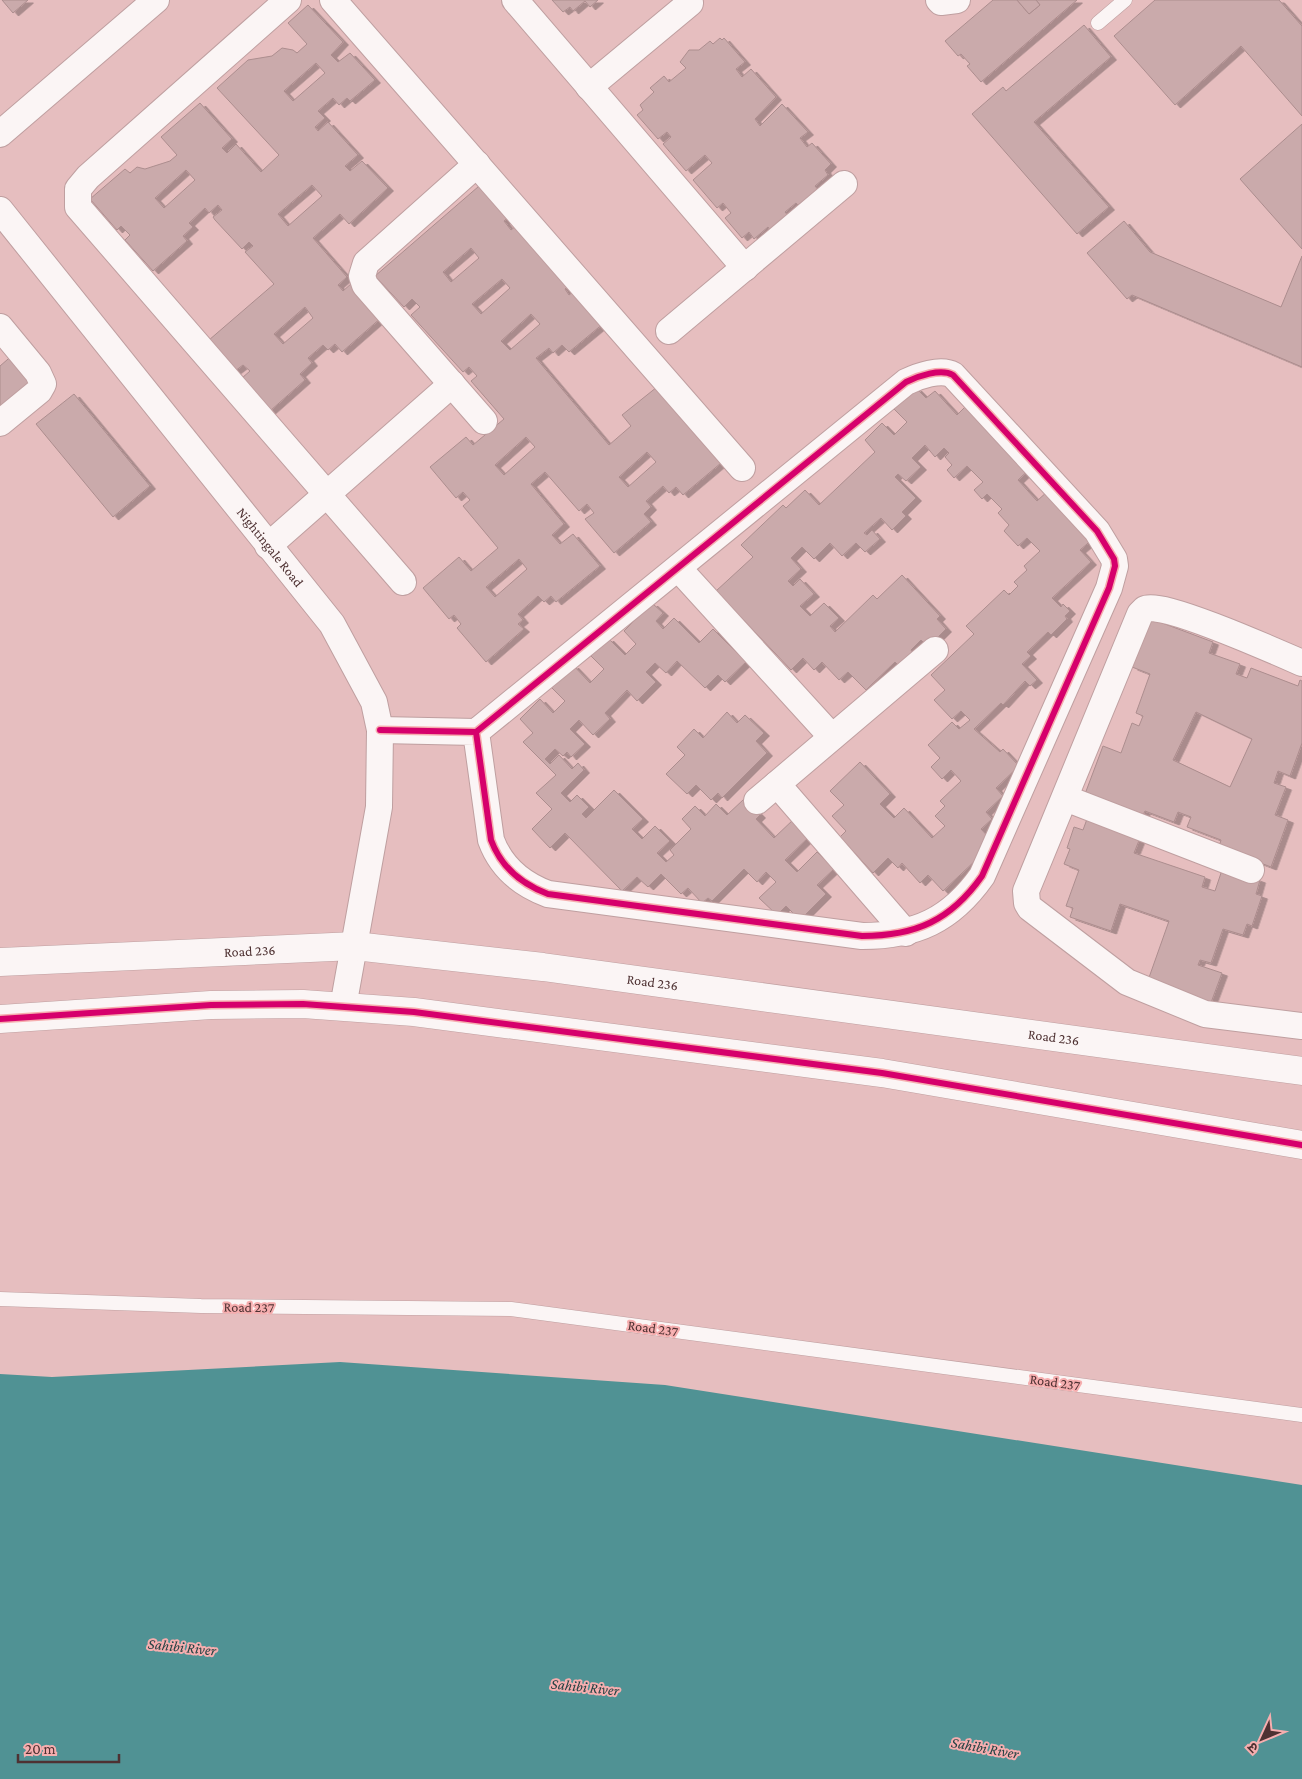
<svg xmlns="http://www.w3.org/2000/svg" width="1302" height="1779" font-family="'Crimson Pro','Noto Sans Devanagari',serif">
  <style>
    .water { fill: #509294 }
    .building { fill: #caaaab; stroke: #ac8d8e; fill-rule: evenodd; filter: url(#shadow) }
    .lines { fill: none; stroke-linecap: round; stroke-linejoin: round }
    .service-casing { stroke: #bf9fa0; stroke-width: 15 }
    .minor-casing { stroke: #bf9fa0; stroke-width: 28 }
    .tertiary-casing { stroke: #bf9fa0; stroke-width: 29 }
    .service { stroke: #fbf5f5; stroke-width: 14 }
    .minor { stroke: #fbf5f5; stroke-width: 26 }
    .tertiary { stroke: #fbf5f5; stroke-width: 28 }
    .cycleway-casing { stroke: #f6aeaf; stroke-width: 9 }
    .cycleway { stroke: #d6006c; stroke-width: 6 }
    .labels { text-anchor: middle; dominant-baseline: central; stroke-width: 4; stroke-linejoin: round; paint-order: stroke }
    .street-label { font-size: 14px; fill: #4e3132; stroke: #f6aeaf }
    .water-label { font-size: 15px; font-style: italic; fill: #254243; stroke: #f6aeaf }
  </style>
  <defs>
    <filter id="shadow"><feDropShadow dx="5.5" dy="3" stdDeviation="0" flood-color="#0004"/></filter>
  </defs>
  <rect width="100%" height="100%" fill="#e6bebf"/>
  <polygon class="water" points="340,1362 665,1385 1302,1485 1302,1779 0,1779 0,1374 52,1377"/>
  <g class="building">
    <polygon points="2,0 28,0 13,13"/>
    <polygon points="552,0 598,0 590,7 585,1 573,11 570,7 563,12"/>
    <polygon points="993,0 1017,0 1029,14 1040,5 1036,0 1077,0 981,82 967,66 970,64 961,54 958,56 945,41"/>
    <polygon points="1017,0 1036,0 1040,5 1029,14"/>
    <polygon points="1155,0 1279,0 1302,26 1302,116 1241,46 1175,105 1114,36"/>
    <path d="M308 5 343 42 331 55 338 62 350 53 375 80 350 101 347 98 339 105 333 98 318 111 325 118 315 127 318 131 328 122 358 155 345 166 350 171 362 161 388 188 349 224 340 214 313 238 347 277 338 285 343 291 352 283 382 317 342 352 335 344 328 350 323 345 308 358 312 363 300 374 305 380 270 411 242 378 250 371 243 365 235 371 209 340 274 284 245 252 253 246 249 242 242 249 215 220 213 217 222 210 218 205 209 213 205 208 189 223 193 227 183 236 187 241 153 271 125 240 130 235 121 226 117 230 90 199 125 169 130 173 137 167 145 169 170 161 177 155 161 137 200 103 232 139 222 148 227 153 236 144 261 172 279 155 217 88 248 60 272 56 282 48 293 50 297 53 307 44 288 23ZM316 63 325 73 293 101 284 91ZM186 170 195 180 164 208 155 198ZM312 185 322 196 288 226 278 214ZM305 307 313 318 283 344 274 334Z"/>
    <polygon points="1084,25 1111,57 1034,122 1109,207 1077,234 972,114 1003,87 1006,91"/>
    <polygon points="720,38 722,40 724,38 745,62 736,69 742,77 751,69 776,97 755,119 760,126 782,104 808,132 800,138 807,147 812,143 831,164 825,170 828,175 815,186 820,192 800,207 796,203 785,212 789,217 772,232 768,227 754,239 749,232 742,238 725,218 731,213 723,203 717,208 693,180 712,163 705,155 686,171 663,144 671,137 667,132 658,139 637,115 643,110 640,105 654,92 650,88 664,76 669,82 686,68 680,62 689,50 699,50 710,41 713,44"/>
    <polygon points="1302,124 1302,249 1240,179"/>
    <path d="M486 180 514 213 504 221 511 230 522 221 573 282 565 289 569 295 578 288 604 323 569 352 562 345 553 353 549 348 536 358 609 445 631 426 622 415 657 387 721 463 683 495 676 487 669 493 663 486 646 501 651 507 644 514 651 522 614 553 585 519 594 513 587 504 579 511 545 472 531 484 564 524 552 535 560 544 573 534 600 566 556 602 551 596 544 602 538 596 518 614 523 620 518 624 524 629 486 662 457 628 461 624 454 615 449 619 423 588 459 557 471 571 498 548 463 506 470 500 463 492 456 498 430 467 466 437 473 445 504 419 471 381 477 376 469 367 463 372 411 315 420 307 412 299 404 307 375 276ZM471 248 479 258 451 282 443 272ZM502 279 510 288 481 314 472 304ZM531 314 540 324 510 350 501 341ZM526 437 535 447 504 475 495 465ZM647 452 656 462 628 487 619 477ZM519 559 527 569 495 597 486 587Z"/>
    <polygon points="1124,221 1150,252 1281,307 1302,256 1302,367 1132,295 1127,299 1087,253"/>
    <polygon points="15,353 37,378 0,409 0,366"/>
    <polygon points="916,388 926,398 935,391 957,415 973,399 1035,464 1018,480 1037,501 1049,490 1094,538 1080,550 1091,562 1052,598 1061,607 1063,604 1070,611 1065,616 1067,619 1051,635 1048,632 1027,652 1031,656 1022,664 1037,680 1030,686 1025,681 1003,705 1001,703 974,729 1000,752 1003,749 1019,766 996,788 1003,796 986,812 992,819 981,829 994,843 943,891 928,875 920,883 902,863 898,868 888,858 873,873 840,837 846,831 832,816 844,805 830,791 860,762 890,794 880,804 894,818 904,808 932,838 945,826 935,816 945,806 940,801 961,781 951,770 942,779 931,767 940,758 928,745 952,722 959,729 970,720 961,711 952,719 934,700 945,690 931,675 974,634 966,626 1004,590 1009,595 1018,586 1014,582 1027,570 1024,566 1040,551 1027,538 1018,546 1004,531 1009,525 998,513 1002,509 987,494 982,499 974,490 983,482 967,466 954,478 947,470 952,465 945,457 949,453 944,448 935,457 925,445 912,458 921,467 906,481 898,474 895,477 916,498 902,512 906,516 892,530 881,518 864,533 867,535 872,530 880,539 865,552 856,543 842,556 830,543 814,559 802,547 791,558 801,569 788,581 793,586 800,579 814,594 800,606 810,616 824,603 839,618 830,626 835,632 873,595 877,599 902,575 940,616 937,619 946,629 928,647 921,640 911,650 913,653 899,666 895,662 866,690 848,672 839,680 822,662 814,670 803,658 791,670 716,591 753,557 741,545 783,505 786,508 805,490 819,505 875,452 865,440 882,423 894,435 907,422 894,409"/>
    <polygon points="74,394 150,486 113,517 36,424"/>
    <polygon points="652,603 663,613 656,621 663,629 674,618 699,643 713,629 746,662 725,682 718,675 705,688 677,661 666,673 655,663 646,672 656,682 637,701 627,690 605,713 610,719 593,735 579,720 570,729 585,744 571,757 567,752 563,756 555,749 545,759 550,764 559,755 572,769 578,763 584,770 561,793 570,802 577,795 589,807 582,814 586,818 614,790 643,819 632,829 642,839 655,826 670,841 657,853 666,862 674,855 670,850 691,829 682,819 695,806 705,816 716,804 727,815 744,799 760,815 756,819 774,838 795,818 811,835 785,860 797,872 817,852 834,869 817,885 826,894 800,920 786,906 777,915 759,898 776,882 766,872 757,882 744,869 712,901 708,898 702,903 688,888 681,894 661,874 648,887 637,877 622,891 565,833 550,848 532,829 552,809 536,793 556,775 523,742 533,733 520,719 540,699 553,713 565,701 551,687 573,665 590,683 604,669 591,656 608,638 625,655 636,644 624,631"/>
    <path d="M1149 618 1213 642 1209 653 1240 664 1236 674 1247 678 1251 668 1298 686 1300 680 1302 681V743L1290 776 1278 771 1274 783 1286 787 1275 815 1288 820 1271 867 1219 847 1221 840 1187 827 1191 817 1178 812 1174 822 1145 811 1142 817 1085 794 1103 746 1121 753 1132 723 1139 726 1143 716 1136 713 1150 674 1132 667ZM1196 712 1252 739 1230 787 1173 760Z"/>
    <polygon points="727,712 737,723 745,715 764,733 756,741 767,753 722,798 718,793 711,800 696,785 687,794 666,774 685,755 677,747 694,729 703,738"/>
    <polygon points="1087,819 1140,838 1134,853 1205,877 1202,887 1215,891 1223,867 1260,880 1256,894 1262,896 1252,926 1247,924 1243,935 1223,929 1211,963 1200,960 1198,965 1222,973 1209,1008 1146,986 1169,921 1120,904 1111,931 1070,917 1073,908 1066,906 1079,870 1064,864 1070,849 1067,848 1074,827 1083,830"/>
  </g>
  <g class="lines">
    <defs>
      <g id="service">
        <polyline points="1098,23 1125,0"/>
        <polyline points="0,1299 201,1306 511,1309 1302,1415"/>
      </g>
      <g id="minor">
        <polyline points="288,0 88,177 78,189 78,207 403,582"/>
        <polyline points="333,0 742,468"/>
        <polyline points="515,0 745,268"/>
        <polyline points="939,0 941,2 957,0"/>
        <polyline points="589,87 690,3"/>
        <polyline points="0,134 156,0"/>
        <polyline points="477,164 366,263 362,276 365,285 484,421"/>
        <path id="s1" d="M0 210 332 624 374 702 380 730 379 807 343 1007"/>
        <polyline points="0,327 38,373 43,384 39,391 0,423"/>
        <polyline points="669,331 844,184"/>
        <polyline points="268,546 452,384"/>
        <polyline points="678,568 832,737"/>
        <path d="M1302 663C1279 653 1161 600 1145 609L1140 614 1026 891 1027 903 1030 908 1127 982 1205 1014 1302 1026"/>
        <path d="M380 730 476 732 906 382C918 376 941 368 953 375L1097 531 1114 559 1115 566 1109 588 982 876C951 920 916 936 862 936L548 894C521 884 501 867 491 840L476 732"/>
        <polyline points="777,784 906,933"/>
        <polyline points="1065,798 1251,870"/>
        <polyline points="757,801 935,650"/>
      </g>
      <g id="tertiary">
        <path id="s2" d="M0 962 355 946 543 967 1302 1071"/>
        <polyline points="0,1019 211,1005 303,1004 414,1012 882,1073 1302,1145"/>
      </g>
    </defs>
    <use href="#service" class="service-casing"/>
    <use href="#minor" class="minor-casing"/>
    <use href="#tertiary" class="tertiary-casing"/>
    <use href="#service" class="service"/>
    <use href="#minor" class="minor"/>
    <use href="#tertiary" class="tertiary"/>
    <defs>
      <g id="cycleway">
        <path d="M380 730 476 732 906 382C918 376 941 368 953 375L1097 531 1114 559 1115 566 1109 588 982 876C951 920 916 936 862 936L548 894C521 884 501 867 491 840L476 732"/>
        <polyline points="0,1019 211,1005 303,1004 414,1012 882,1073 1302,1145"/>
      </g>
    </defs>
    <use href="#cycleway" class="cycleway-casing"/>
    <use href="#cycleway" class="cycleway"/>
  </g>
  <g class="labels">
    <g class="street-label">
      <text stroke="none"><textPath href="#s1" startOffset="432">Nightingale Road</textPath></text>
      <text stroke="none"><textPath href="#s2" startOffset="250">Road 236</textPath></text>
      <text stroke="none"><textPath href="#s2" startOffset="655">Road 236</textPath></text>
      <text stroke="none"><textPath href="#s2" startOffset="1060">Road 236</textPath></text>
      <text transform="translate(249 1307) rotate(1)">Road 237</text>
      <text transform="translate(653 1328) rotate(8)">Road 237</text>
      <text transform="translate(1055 1382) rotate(8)">Road 237</text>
    </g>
    <g class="water-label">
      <text transform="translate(182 1647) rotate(6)">Sahibi River</text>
      <text transform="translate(585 1687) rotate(6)">Sahibi River</text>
      <text transform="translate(985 1748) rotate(10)">Sahibi River</text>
    </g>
  </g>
  <g transform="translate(1262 1739) rotate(226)" stroke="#f6aeaf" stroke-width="4" paint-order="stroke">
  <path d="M0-4L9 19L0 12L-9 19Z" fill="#4e3132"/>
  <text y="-8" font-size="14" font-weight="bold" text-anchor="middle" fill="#4e3132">उ</text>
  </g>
  <path d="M18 1754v8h101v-8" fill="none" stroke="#4e3132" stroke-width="2.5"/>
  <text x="25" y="1754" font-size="15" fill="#4e3132" stroke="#f6aeaf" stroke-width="4" paint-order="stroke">20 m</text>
</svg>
